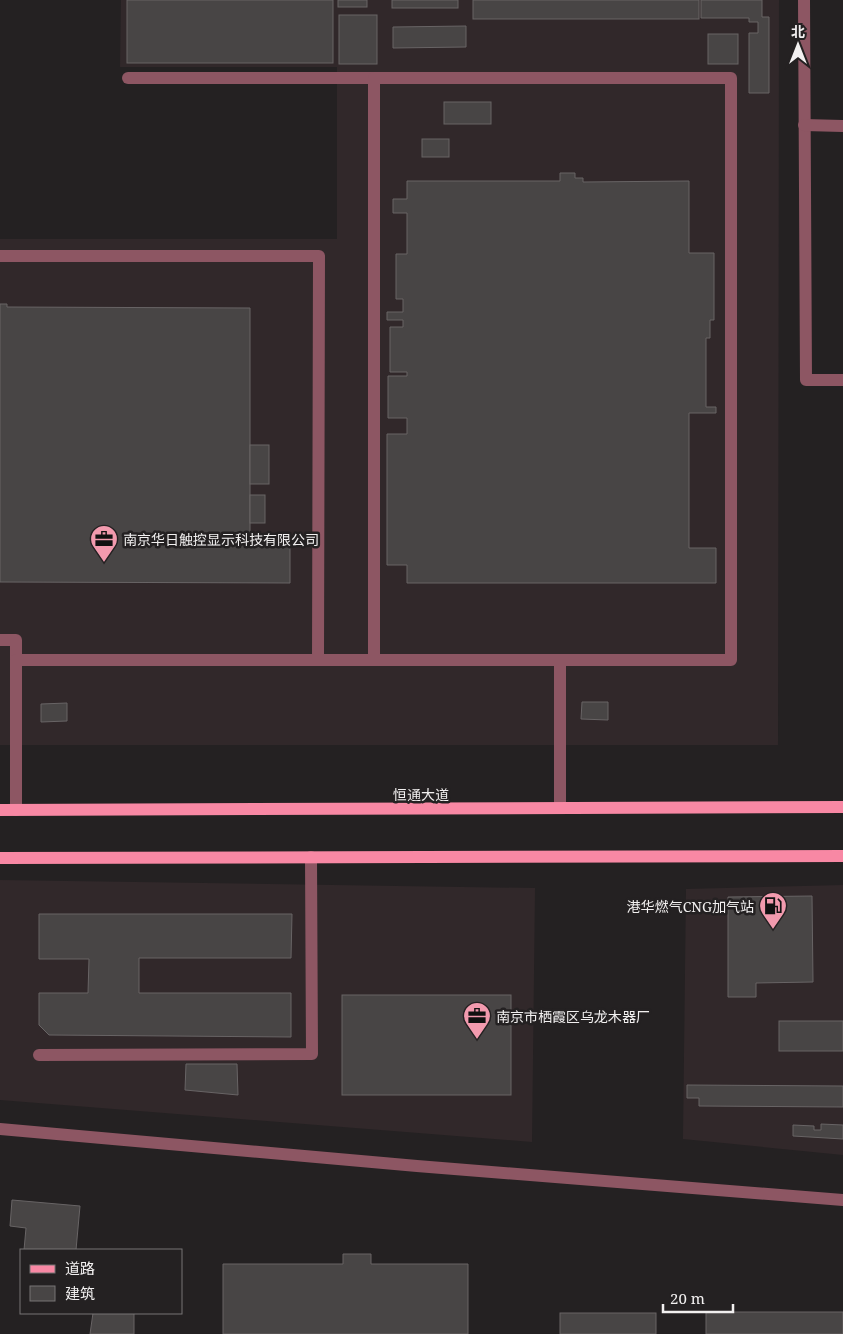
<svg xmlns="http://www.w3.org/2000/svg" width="843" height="1334" font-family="'Noto Serif','Noto Sans SC',serif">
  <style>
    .built { fill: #31282a }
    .building { fill: #484545; stroke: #686465 }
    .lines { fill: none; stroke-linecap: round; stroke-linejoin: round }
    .minor { stroke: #8d5663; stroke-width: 12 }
    .major { stroke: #f888a4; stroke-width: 12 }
    .labels { text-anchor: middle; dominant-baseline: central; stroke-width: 5; stroke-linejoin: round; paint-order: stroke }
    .poi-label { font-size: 14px; fill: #f2f0f0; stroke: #242122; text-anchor: start }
    .street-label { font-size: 14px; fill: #f2f0f0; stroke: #242122 }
  </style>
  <rect width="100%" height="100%" fill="#242122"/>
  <g class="built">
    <polygon points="121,0 779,0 778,745 0,745 0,239 337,239 337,67 120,67"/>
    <polygon points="0,880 535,888 532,1142 0,1100"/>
    <polygon points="843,885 843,1155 683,1139 686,889"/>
  </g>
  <g class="building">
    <rect x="127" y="0" width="206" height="63"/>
    <rect x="338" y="0" width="29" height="7"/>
    <rect x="392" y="0" width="66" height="8"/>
    <rect x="473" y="0" width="226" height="19"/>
    <polygon points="701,0 762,0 762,17 769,17 769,93 749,93 749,33 758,33 758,22 749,22 749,18 701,18"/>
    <rect x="339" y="15" width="38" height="49"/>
    <polygon points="466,26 466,47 393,48 393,27"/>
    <rect x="708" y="34" width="30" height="30"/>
    <rect x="444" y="102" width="47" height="22"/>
    <rect x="422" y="139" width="27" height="18"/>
    <polygon points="560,173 575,173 575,178 583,178 583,182 689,181 689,253 714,253 714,320 710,320 710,338 706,338 706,407 716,407 716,413 689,413 689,548 716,548 716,583 407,583 407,565 387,565 387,434 407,434 407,418 388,418 388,376 407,376 407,372 390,372 390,327 403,327 403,320 387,320 387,312 403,312 403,299 396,299 396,254 407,254 407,213 393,213 393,199 407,199 407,181 560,181"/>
    <polygon points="0,304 7,304 7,307 250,308 250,539 290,539 290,583 0,582"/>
    <rect x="250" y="445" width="19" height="39"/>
    <rect x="250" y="495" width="15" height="28"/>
    <polygon points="582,702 608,702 608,720 581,719"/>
    <polygon points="67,703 67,721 41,722 41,704"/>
    <polygon points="812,896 813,982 756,983 756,997 728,997 728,897"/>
    <polygon points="39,914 292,914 291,958 139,958 139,993 291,993 291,1037 49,1035 39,1025 39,993 88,993 89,959 39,959"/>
    <rect x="342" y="995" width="169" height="100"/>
    <rect x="779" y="1021" width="64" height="30"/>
    <polygon points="186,1064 237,1064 238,1095 185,1090"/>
    <polygon points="687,1085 843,1086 843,1107 699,1106 699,1098 687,1098"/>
    <polygon points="821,1124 843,1125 843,1139 793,1136 793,1125 814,1126 814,1130 821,1130"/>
    <polygon points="12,1200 80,1206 76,1250 24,1250 26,1228 10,1226"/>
    <polygon points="343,1254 371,1254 371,1264 468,1264 468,1334 223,1334 223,1264 343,1264"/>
    <rect x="706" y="1312" width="137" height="22"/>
    <polygon points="93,1313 134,1313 134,1334 90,1334"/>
    <rect x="560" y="1313" width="96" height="21"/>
  </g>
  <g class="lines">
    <g class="minor">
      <polyline points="804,0 806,380 843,380"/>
      <polyline points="128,78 374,78"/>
      <polyline points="804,125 843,126"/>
      <polyline points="0,256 319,256 318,660"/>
      <polyline points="0,640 16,640 16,660"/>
      <polyline points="560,660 560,808"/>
      <polyline points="16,810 16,660 731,660 731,78 374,78 374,660"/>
      <polyline points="39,1055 312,1054 311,857"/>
      <polyline points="0,1129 417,1166 843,1200"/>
    </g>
    <g class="major">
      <polyline points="0,810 843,807"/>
      <polyline points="0,858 843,856"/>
    </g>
  </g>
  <defs>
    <symbol id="office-pin" viewBox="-11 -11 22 30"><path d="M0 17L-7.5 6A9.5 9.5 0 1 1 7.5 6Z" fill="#f29aae" stroke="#242122"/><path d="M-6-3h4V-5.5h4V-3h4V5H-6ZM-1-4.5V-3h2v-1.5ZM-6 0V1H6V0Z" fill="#111"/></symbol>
    <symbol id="fuel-pin" viewBox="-11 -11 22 30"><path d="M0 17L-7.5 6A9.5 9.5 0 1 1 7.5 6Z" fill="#f29aae" stroke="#242122"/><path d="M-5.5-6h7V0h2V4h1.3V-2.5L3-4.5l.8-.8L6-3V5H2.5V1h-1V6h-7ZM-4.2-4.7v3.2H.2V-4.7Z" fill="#111"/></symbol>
  </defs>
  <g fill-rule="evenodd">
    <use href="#office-pin" x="88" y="523" width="32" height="43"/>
    <use href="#fuel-pin" x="757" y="890" width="32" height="43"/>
    <use href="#office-pin" x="461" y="1000" width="32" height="43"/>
  </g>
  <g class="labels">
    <g class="poi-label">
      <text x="123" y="539">南京华日触控显示科技有限公司</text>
      <text x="754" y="906" text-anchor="end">港华燃气CNG加气站</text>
      <text x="496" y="1016">南京市栖霞区乌龙木器厂</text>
    </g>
    <g class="street-label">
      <text x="421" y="794">恒通大道</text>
    </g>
  </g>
  <rect x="20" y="1249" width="162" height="65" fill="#242122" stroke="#767474"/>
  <rect x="30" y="1265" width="25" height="8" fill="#f888a4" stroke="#767474"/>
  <text x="65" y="1274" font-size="15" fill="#f2f0f0">道路</text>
  <rect x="30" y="1286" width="25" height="15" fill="#484545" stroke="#767474"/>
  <text x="65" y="1299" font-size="15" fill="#f2f0f0">建筑</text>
  <g transform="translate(798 45)" stroke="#242122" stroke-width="4" paint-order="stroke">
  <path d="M0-4L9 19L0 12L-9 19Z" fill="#f2f0f0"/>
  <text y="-8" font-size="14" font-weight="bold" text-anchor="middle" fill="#f2f0f0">北</text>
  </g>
  <path d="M663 1304v8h70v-8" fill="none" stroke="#f2f0f0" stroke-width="2.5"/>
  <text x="670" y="1304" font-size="15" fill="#f2f0f0" stroke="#242122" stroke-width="4" paint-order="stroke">20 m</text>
</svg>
